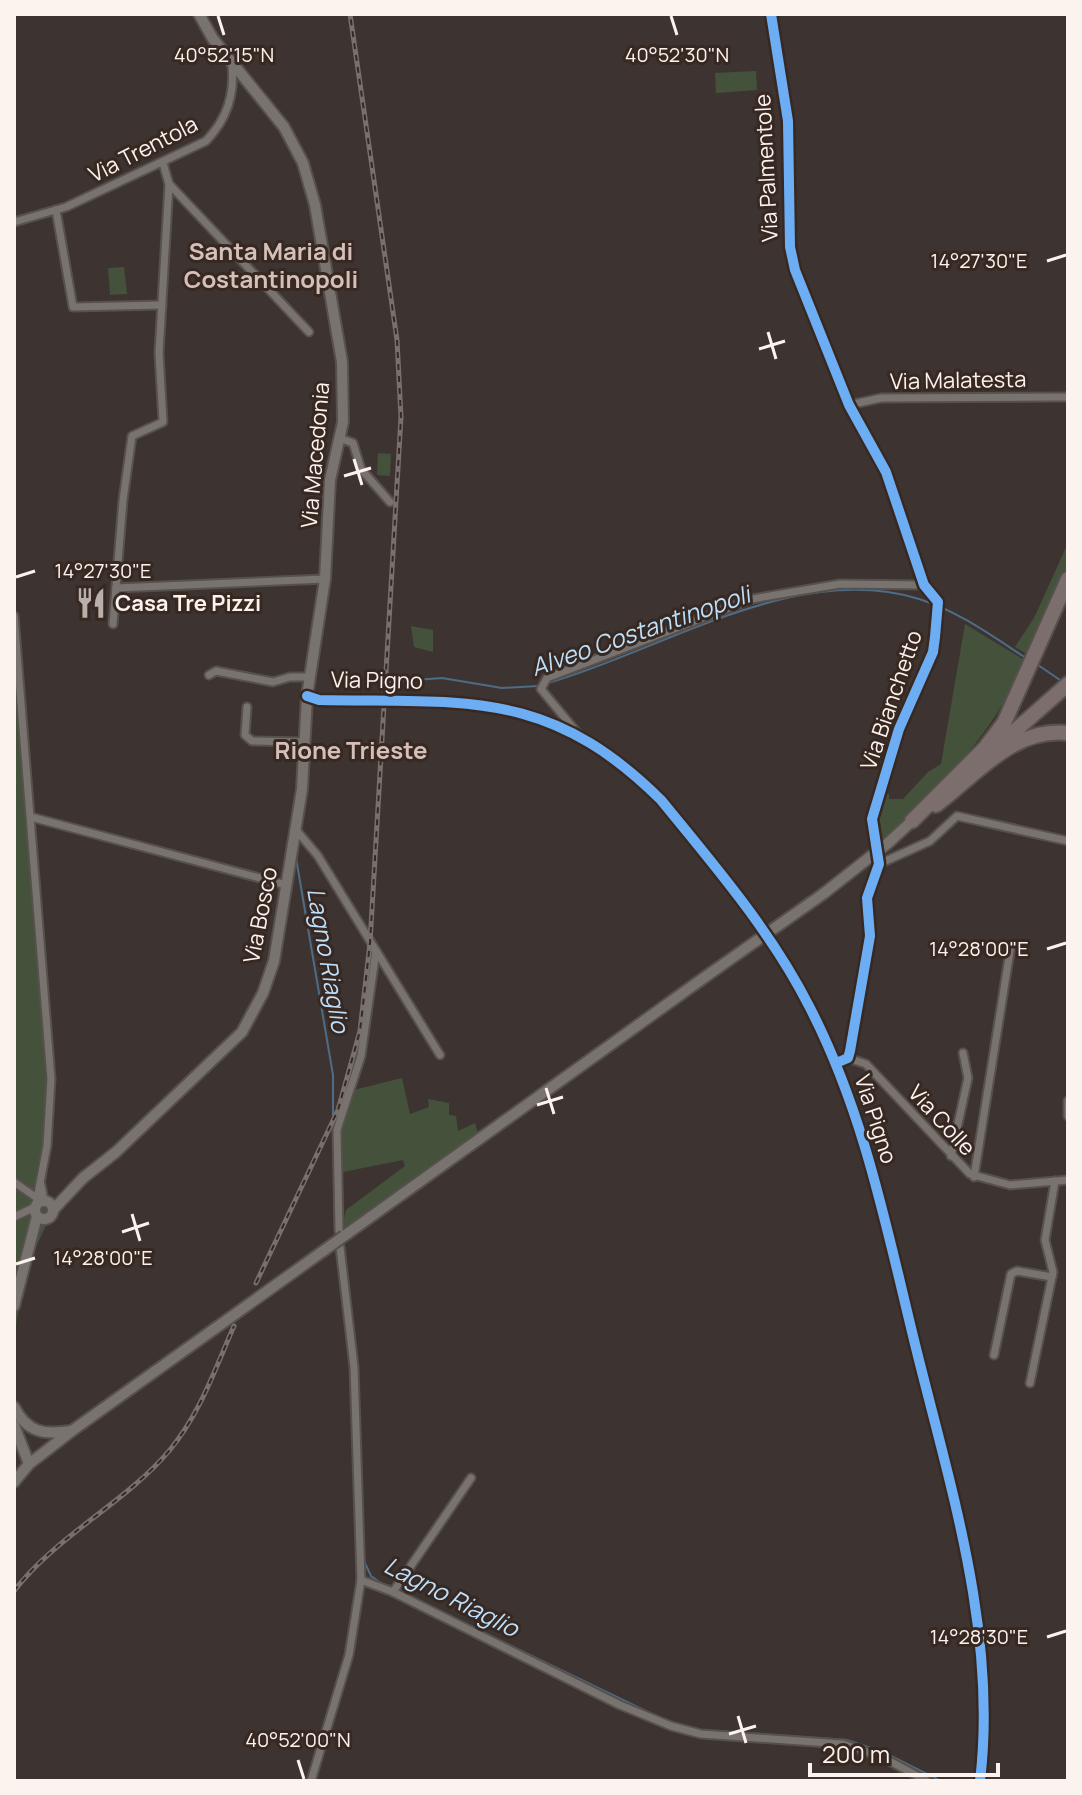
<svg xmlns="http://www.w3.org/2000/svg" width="1082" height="1795" font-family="Manrope,sans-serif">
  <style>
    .green { fill: #44523b }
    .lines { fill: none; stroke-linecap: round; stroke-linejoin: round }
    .stream { stroke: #4d6c86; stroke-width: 2 }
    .street-casing { stroke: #57504c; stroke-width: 11 }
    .secondary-casing { stroke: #57504c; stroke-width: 14 }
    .highway-casing { stroke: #57504c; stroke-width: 18 }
    .street { stroke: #797370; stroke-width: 7 }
    .secondary { stroke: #797370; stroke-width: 10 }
    .highway { stroke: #7c6e6c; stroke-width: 14 }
    .rail-casing { stroke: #77706d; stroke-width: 5 }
    .rail { stroke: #372822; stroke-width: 2; stroke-dasharray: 6; stroke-linecap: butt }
    .secondary-bridge-casing { stroke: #57504c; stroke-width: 14; stroke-linecap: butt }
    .secondary-bridge { stroke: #797370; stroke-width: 10 }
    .cycleway-casing { stroke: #372822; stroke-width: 15 }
    .cycleway { stroke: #6dadf4; stroke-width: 10 }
    .ticks { fill: none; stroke: #fcf2ee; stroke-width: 3 }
    .labels { text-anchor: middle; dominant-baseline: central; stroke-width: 6; stroke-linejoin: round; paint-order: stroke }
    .street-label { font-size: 22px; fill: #fcf2ee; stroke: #372822 }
    .poi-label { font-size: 22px; font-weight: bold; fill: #fcf2ee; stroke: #372822; text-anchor: start }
    .neighbourhood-label { font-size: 24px; font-weight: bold; fill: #d4c0b8; stroke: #372822 }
    .water-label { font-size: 24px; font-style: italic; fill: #bcdffb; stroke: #372822 }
    .ticks-label { font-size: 20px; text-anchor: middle; fill: #fcf2ee; stroke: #372822; stroke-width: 6; stroke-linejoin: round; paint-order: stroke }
  </style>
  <rect width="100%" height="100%" fill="#3d3431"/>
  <g class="green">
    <polygon points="756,71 757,90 716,93 715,73"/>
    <polygon points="124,267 127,294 110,295 108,268"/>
    <polygon points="378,453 391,454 390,476 377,475"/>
    <polygon points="1068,543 1068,571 1030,656 1015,647 1034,618"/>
    <polygon points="14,598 50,1030 54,1087 45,1192 51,1215 27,1266 14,1336"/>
    <path d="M965 624 1026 661C993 732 938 793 879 844L875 819 883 793 889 794V799H903L928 772 941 764Z"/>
    <polygon points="411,626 433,630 433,652 414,647"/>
    <polygon points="402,1078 410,1114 429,1107 428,1099 449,1103 449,1115 456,1116 458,1131 475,1123 478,1134 342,1231 346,1210 405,1166 403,1160 338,1173 340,1130 354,1090"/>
  </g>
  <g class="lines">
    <g class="stream">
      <polyline points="1035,663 1063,682"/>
      <polyline points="389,682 442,678 502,688 538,686"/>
      <path d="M548 683C664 650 795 561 919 599 958 611 992 636 1026 658"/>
      <polyline points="296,858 333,1075 333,1115"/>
      <polyline points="364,1561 371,1576 385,1586"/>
      <polyline points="431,1607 652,1714"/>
      <polyline points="700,1730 847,1740 883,1752 941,1781"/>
    </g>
    <defs>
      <g id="street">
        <polyline points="771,14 788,121 790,247 795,270 849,405 886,472 924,585 938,602 935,637 933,652 899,729 872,819 879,864 867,898 870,936 850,1051 848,1058 836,1063"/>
        <polyline points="169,184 309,332"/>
        <polyline points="56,210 73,307 162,305"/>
        <path d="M14 222 66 207 206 141C227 119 235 95 232 64"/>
        <polyline points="849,405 881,398 1068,397"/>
        <polyline points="339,438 353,443 361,469 390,502"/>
        <polyline points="116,588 325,579"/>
        <polyline points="14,616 51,1079 47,1146 36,1204"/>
        <polyline points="113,624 123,500 132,436 163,422 159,353 169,184 163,163"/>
        <polyline points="209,675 216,671 273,682 290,677 309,677"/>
        <polyline points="247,707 245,735 252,741 303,742"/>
        <polyline points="579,735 541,689 547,678 752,599 840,584 924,585"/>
        <polyline points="31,817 286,885"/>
        <polyline points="297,831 318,856 440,1055"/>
        <polyline points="879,864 930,841 957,816 1068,841"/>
        <polyline points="848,1058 866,1064 970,1174 1010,1185 1068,1180"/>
        <polyline points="1068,1101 1068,1116"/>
        <polyline points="951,1156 968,1078 963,1053"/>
        <polyline points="974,1177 1011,945"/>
        <polyline points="14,1182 37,1198"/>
        <polyline points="41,1185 44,1200"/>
        <polyline points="14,1217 35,1207"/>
        <polyline points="339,1231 337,1130 361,1056 376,951"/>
        <polyline points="994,1355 1011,1274 1017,1271 1052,1277"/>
        <polyline points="1030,1383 1053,1272 1045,1240 1055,1181"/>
        <polyline points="361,1580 393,1592 471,1478"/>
        <polyline points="393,1592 620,1705 671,1726 701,1734 843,1744 882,1757 927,1781"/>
        <polyline points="311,1781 349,1655 361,1580 354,1367 340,1247"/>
      </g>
      <g id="secondary">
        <path d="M307 696 319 700C466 703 548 688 661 800 714 865 771 931 809 1006 864 1112 886 1226 914 1340 949 1483 998 1632 980 1781"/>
        <polyline points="887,844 912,821"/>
        <polyline points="823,894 870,857"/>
        <circle cx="44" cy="1210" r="9"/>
        <polyline points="53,1210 83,1178 116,1152 242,1032 263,993 274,961 302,789 307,696 325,579 330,480 343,422 342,362 315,205 303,163 284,127 213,39 199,14"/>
        <polyline points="344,1236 705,977"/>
        <polyline points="14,1306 37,1216"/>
        <path d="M14 1407C27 1433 45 1435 71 1431"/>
        <polyline points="14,1425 29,1464"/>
        <polyline points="14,1482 29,1464 73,1430 333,1244"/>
      </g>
      <g id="highway">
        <polyline points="991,752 1068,684"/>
        <path d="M936 805C976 775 1013 727 1068 733"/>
        <polyline points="912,821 985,748 1004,723 1068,579"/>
      </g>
    </defs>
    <use href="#street" class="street-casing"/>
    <use href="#secondary" class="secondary-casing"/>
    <use href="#highway" class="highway-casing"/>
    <use href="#street" class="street"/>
    <use href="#secondary" class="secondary"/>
    <use href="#highway" class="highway"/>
    <defs>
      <g id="rail">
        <polyline points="256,1283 338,1110 360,1031 370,943 401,417 397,340 350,14"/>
        <path d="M14 1591C57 1535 124 1504 169 1451 200 1414 215 1369 234 1326"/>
      </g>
    </defs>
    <use href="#rail" class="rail-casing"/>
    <use href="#rail" class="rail"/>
    <defs>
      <g id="secondary-bridge">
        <polyline points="870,857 887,844"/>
        <polyline points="705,977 823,894"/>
        <polyline points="333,1244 344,1236"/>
      </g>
    </defs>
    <use href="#secondary-bridge" class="secondary-bridge-casing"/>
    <use href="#secondary-bridge" class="secondary-bridge"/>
    <defs>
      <g id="cycleway">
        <polyline points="771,14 788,121 790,247 795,270 849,405 886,472 924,585 938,602 935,637 933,652 899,729 872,819 879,864 867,898 870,936 850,1051 848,1058 836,1063"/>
        <path d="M307 696 319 700C466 703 548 688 661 800 714 865 771 931 809 1006 864 1112 886 1226 914 1340 949 1483 998 1632 980 1781"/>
      </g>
    </defs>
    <use href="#cycleway" class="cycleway-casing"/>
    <use href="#cycleway" class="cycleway"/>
  </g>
  <path class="ticks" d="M218 16 224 35M671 16 677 35M1047 261 1066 255M768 332 776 359M759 349 785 341M354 459 362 485M344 476 371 468M16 577 35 571M1047 949 1066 943M546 1088 554 1114M537 1105 563 1097M132 1214 140 1241M122 1232 149 1223M16 1264 35 1258M1047 1637 1066 1631M738 1716 746 1743M729 1734 756 1726M298 1760 304 1779"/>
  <defs>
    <symbol id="restaurant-bare" viewBox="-9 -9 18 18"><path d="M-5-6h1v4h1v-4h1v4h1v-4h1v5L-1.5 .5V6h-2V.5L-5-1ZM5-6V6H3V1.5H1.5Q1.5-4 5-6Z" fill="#b9b0ac" stroke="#372822" stroke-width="2.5" paint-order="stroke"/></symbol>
  </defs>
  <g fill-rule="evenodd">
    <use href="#restaurant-bare" x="69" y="581" width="44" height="44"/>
  </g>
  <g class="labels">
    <g class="street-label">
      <text transform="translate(143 149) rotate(-27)">Via Trentola</text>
      <text transform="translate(766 168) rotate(-93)">Via Palmentole</text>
      <text transform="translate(958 380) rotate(-1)">Via Malatesta</text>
      <text transform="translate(315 455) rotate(-85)">Via Macedonia</text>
      <text transform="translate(377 680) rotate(1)">Via Pigno</text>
      <text transform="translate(891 700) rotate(-71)">Via Bianchetto</text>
      <text transform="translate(260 915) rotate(-79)">Via Bosco</text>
      <text transform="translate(876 1119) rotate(72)">Via Pigno</text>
      <text transform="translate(942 1120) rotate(47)">Via Colle</text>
    </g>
    <g class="poi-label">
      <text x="115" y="603">Casa Tre Pizzi</text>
    </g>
    <g class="neighbourhood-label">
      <text x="271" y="250">Santa Maria di<tspan x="271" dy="28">Costantinopoli</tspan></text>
      <text x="351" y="749">Rione Trieste</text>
    </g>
    <g class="water-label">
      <text transform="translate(640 630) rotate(-19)">Alveo Costantinopoli</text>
      <text transform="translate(329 960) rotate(80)">Lagno Riaglio</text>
      <text transform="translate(452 1596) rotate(27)">Lagno Riaglio</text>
    </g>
  </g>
  <g class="ticks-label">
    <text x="224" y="62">40°52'15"N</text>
    <text x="677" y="62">40°52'30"N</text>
    <text x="979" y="268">14°27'30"E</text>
    <text x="103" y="578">14°27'30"E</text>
    <text x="979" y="956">14°28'00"E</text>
    <text x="103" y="1265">14°28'00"E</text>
    <text x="979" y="1644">14°28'30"E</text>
    <text x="298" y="1747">40°52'00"N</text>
  </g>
  <rect width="1082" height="1795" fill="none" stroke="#fcf2ee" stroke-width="32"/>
  <path d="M810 1763v12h188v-12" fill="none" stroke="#fcf2ee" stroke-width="4"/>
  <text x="822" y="1763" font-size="24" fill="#fcf2ee" stroke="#372822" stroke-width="6" paint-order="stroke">200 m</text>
</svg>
